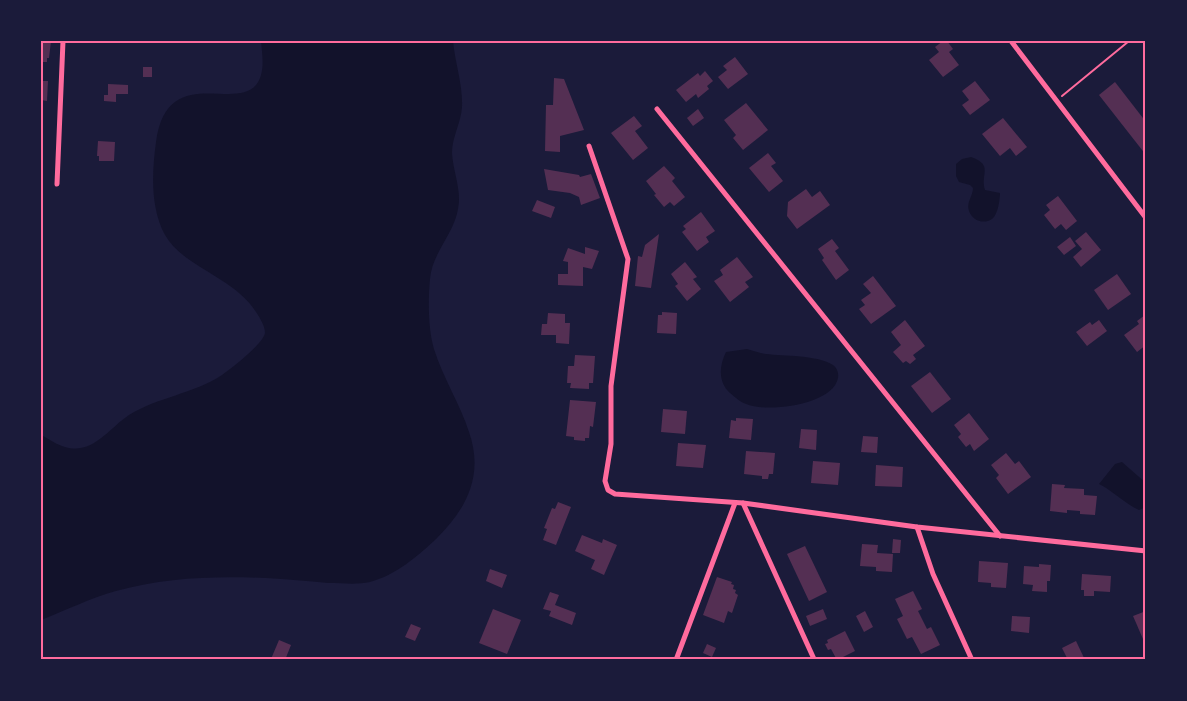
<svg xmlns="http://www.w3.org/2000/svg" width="1187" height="701" font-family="'IBM Plex Serif',serif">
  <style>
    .water { fill: #12122b }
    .building { fill: #542f53 }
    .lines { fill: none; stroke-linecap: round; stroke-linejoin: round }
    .path { stroke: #ff6b9d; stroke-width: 2 }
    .minor { stroke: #ff6b9d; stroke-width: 5 }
    .neatline { fill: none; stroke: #ff6b9d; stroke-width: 2 }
  </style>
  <rect width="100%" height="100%" fill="#1b1b3a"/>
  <g class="water">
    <path d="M261 41H453C455 63 463 85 462 107 461 123 452 137 452 153 453 172 462 190 458 209 454 234 432 253 430 279 428 301 428 328 434 349 443 378 460 404 469 432 484 475 467 508 437 538 418 556 396 575 370 582 357 585 342 583 328 583 307 581 287 579 266 578 215 576 166 577 116 591 91 598 66 610 41 620V435C49 439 57 445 65 447 93 455 108 429 129 415 158 397 193 394 222 375 232 368 263 344 265 333 265 326 260 318 256 312 234 277 183 267 165 235 150 207 152 172 156 142 168 55 248 122 261 75 264 65 262 52 261 41Z"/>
    <path d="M971 157C994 165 980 174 985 190L1000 193C1000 199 998 215 992 219 983 225 972 220 969 211 966 202 973 196 973 188L970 185 959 182 956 176V164L962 159Z"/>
    <path d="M747 349C753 351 760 353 766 354 783 356 818 355 833 365 837 368 839 373 838 378 833 405 767 413 746 404 740 402 735 397 730 393 718 382 719 366 726 352Z"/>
    <path d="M1122 462 1146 483V507L1139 510C1124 503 1113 491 1099 484L1115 464Z"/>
  </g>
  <g class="building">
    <polygon points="41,41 51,41 49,58 47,58 47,62 41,62"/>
    <polygon points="943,41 947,41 953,49 949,52 959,65 943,77 929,60 939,52 935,47"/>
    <polygon points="735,57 748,74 728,89 718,77 727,70 723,66"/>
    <rect x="143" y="67" width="9" height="10"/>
    <polygon points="705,71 713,81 707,86 709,89 698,98 696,94 686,102 676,90 698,73 700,76"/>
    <polygon points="554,78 564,79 584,130 560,136 560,152 545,151 546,105 553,105"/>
    <polygon points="41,81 48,81 47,101 41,100"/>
    <polygon points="975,81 990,100 970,115 962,105 969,100 962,91"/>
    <polygon points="1115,82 1146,122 1146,155 1099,95"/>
    <polygon points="108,84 128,85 128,94 116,94 116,102 104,101 104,95 108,95"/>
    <polygon points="746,103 768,130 743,150 733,138 736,135 724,120"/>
    <polygon points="698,109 704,118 693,126 687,118"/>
    <polygon points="634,116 642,126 635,131 648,148 633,160 611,133"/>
    <polygon points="1003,118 1027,147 1016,156 1010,148 1000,156 982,134"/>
    <polygon points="98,141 115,142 114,161 99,161 99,156 97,156"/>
    <polygon points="768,153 776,163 771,166 783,181 769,192 749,168"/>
    <polygon points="664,166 675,178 672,181 685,197 674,206 670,202 664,207 654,195 656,194 646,181"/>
    <polygon points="544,169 579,175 580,177 591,174 600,198 581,205 579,197 570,193 548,190"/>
    <polygon points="806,189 812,197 820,191 830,205 797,229 787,216 788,202"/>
    <polygon points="1058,196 1077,221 1066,230 1061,224 1055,229 1044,215 1050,210 1046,205"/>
    <polygon points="537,200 555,207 551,218 532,211"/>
    <polygon points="701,212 715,231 706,237 709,242 697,251 682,232 686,229 683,226"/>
    <polygon points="1086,232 1101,250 1081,267 1073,257 1082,249 1075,241"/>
    <polygon points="659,234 651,288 635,286 638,256 642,257 645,245"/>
    <polygon points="1070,237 1076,246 1064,255 1057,247"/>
    <polygon points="832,239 839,248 835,251 849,270 836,280 822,260 824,258 818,249"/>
    <polygon points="585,247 599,251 592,269 583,267 583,286 558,285 558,274 568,274 568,262 563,261 568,248 585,254"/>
    <polygon points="737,257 753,277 745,282 749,287 730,302 714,281 723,275 720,270"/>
    <polygon points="685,262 697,277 693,279 701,289 687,301 675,286 678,284 671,274"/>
    <polygon points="1117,274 1131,294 1108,310 1094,290"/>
    <polygon points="873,276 896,306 871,324 859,309 865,305 861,300 871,293 863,284"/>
    <polygon points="662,312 677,313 676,334 657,333 658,315 662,315"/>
    <polygon points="548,313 565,314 565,323 570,323 569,344 556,343 556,335 541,335 542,324 547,324"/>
    <polygon points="1145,315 1146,345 1137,352 1124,335 1139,324 1137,321"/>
    <polygon points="905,320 925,346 913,355 916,359 910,364 906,361 903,363 893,352 901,345 891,332"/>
    <polygon points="1099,320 1107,331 1087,346 1076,332 1090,322 1092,325"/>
    <polygon points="575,355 595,356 593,383 589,383 589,389 570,388 571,383 567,383 568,366 574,366"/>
    <polygon points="930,372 951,399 932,413 911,386"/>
    <polygon points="570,400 596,402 593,427 590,426 589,438 585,438 585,441 574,440 574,437 566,436"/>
    <polygon points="663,409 687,411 685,434 661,432"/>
    <polygon points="969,413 989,439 974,451 970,444 966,447 958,437 961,434 954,425"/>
    <polygon points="736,418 753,419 751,440 729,438 731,420 736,421"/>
    <polygon points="801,429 817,430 816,450 799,448"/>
    <polygon points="863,436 878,437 877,453 861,452"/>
    <polygon points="678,443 706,445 703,468 676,466"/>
    <polygon points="746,451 775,453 773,474 769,474 768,479 762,479 762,476 744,474"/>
    <polygon points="1006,453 1015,464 1019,461 1031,477 1008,494 996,478 999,475 991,465"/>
    <polygon points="813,461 840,463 838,485 811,483"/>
    <polygon points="876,465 903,467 902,487 875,486"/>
    <polygon points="1052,484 1065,485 1064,488 1084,489 1084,495 1097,496 1095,515 1080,514 1080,511 1067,510 1067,513 1050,511"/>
    <polygon points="558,502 571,507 556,545 543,540 547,529 544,528 552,508 555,509"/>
    <polygon points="582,535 602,543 603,539 617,545 604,575 591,569 595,560 575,551"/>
    <polygon points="893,539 901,540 900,553 892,553"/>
    <polygon points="862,544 878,545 877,553 893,554 892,572 876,571 876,567 860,566"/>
    <polygon points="805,546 827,592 809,601 787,554"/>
    <polygon points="979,561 1008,563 1006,588 991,587 991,583 978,582"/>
    <polygon points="1039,564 1051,565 1050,581 1047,581 1047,592 1032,591 1033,585 1023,584 1024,566 1039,567"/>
    <polygon points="490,569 507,575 502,588 486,581"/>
    <polygon points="1082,574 1111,576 1110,592 1094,591 1094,596 1084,596 1084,590 1081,590"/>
    <polygon points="717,577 732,582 731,584 734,585 733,589 736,590 735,593 738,595 732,613 728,611 724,623 703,615"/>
    <polygon points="913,591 922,609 918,611 927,629 931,627 940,645 921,654 912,637 907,639 897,619 903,616 895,599"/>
    <polygon points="550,592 559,595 555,605 576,613 572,625 549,616 551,611 543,609"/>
    <polygon points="493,609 521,620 507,654 479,643"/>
    <polygon points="823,609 827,619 810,626 806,616"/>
    <polygon points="865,611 873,627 864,632 856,616"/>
    <polygon points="1146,611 1146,638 1143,639 1133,616"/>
    <polygon points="1012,616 1030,617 1029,633 1011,631"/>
    <polygon points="411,624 421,628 415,641 405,637"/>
    <polygon points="845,631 855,651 837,660 831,649 828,650 825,644 828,643 827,640"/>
    <polygon points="279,640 291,645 285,660 271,659"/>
    <polygon points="1076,641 1085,660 1068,660 1062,648"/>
    <polygon points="707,644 716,648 712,657 703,653"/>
  </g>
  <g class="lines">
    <polyline class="path" points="1062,96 1129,41"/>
    <g class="minor">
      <polyline points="1011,41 1146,218"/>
      <polyline points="657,109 1000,536"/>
      <polyline points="589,146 628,259 611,386 611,444 605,481 608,490 615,494 743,503 917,527 1146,551"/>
      <polyline points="57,184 63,41"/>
      <polyline points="743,503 814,659"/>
      <polyline points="917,527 933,574 972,660"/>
      <polyline points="676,660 735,503"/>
    </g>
  </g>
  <rect width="1187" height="701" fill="none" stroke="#1b1b3a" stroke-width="85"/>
  <rect x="42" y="42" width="1102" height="616" class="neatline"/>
</svg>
